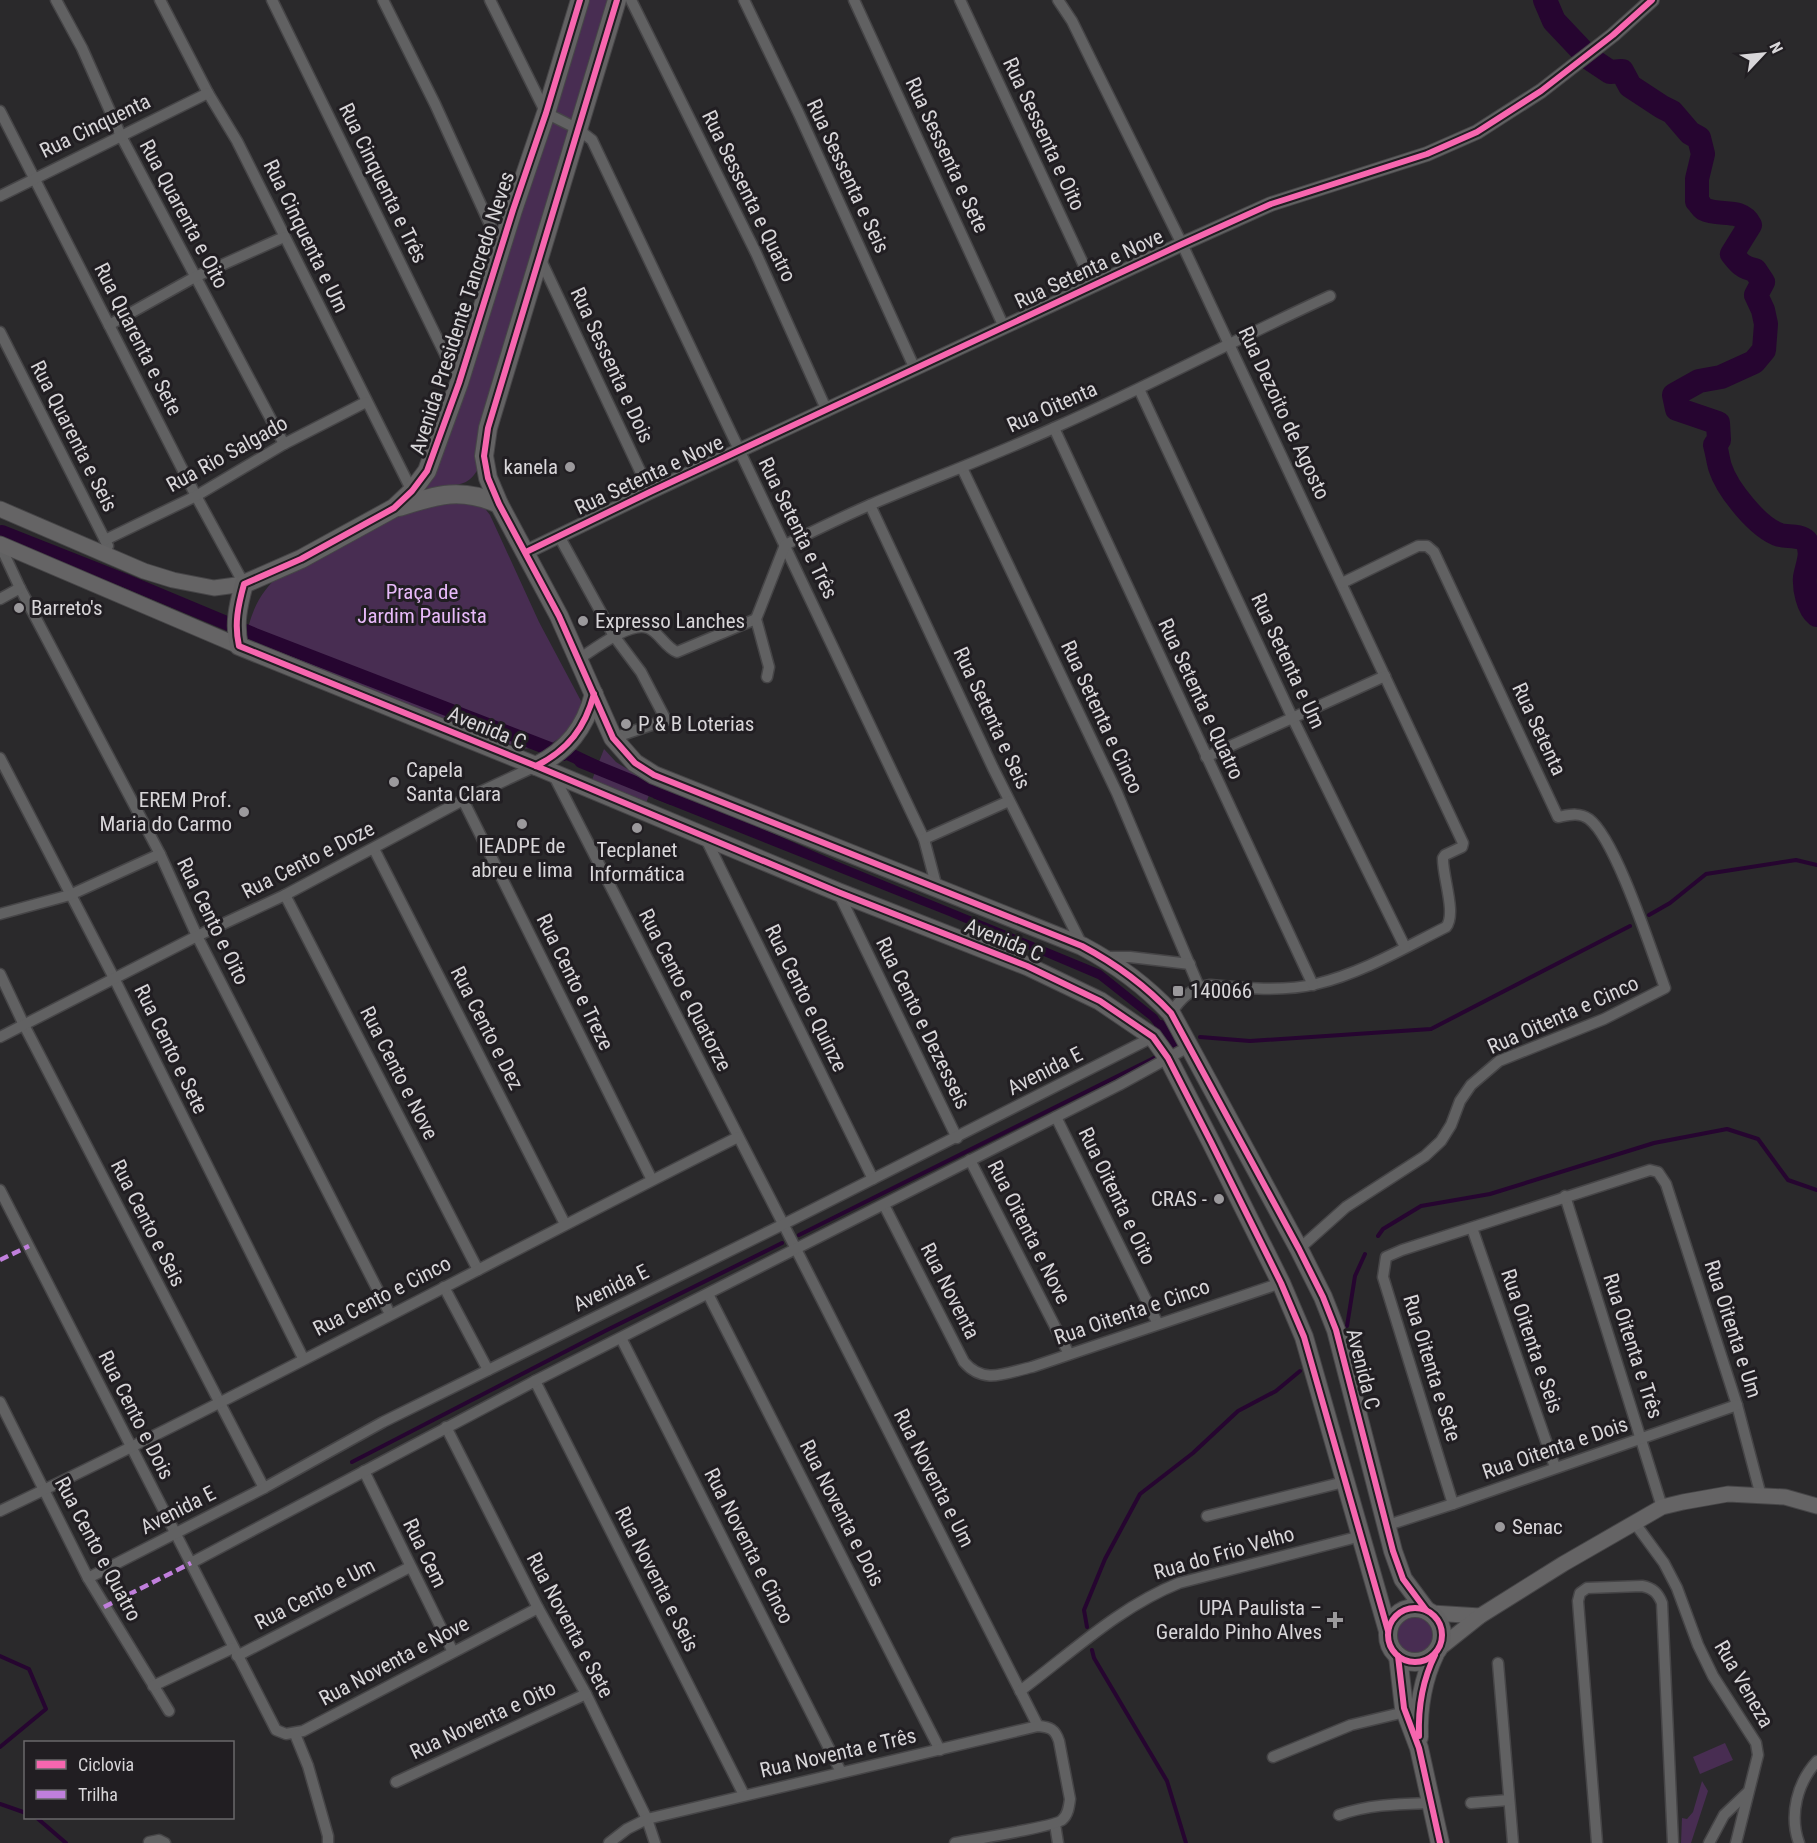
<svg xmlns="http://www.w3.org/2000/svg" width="1817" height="1843" font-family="'Roboto Condensed',sans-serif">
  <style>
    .green { fill: #482d52 }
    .water { fill: #260530 }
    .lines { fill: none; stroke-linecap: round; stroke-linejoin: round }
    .stream { stroke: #260530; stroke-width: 4 }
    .canal { stroke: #260530; stroke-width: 14 }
    .river { stroke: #260530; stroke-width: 24 }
    .minor-casing { stroke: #464547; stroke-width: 13 }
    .tertiary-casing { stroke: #464547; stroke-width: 16 }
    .secondary-casing { stroke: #464547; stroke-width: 17 }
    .primary-casing { stroke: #464547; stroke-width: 20 }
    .minor { stroke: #616162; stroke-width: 10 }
    .tertiary { stroke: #616162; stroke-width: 14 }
    .secondary { stroke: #656465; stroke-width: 15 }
    .primary { stroke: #636263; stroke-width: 18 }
    .quiet { stroke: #c07fdc; stroke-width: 4.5; stroke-dasharray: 9 4.5; stroke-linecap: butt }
    .cycleway-casing { stroke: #211e22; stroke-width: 10 }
    .cycleway { stroke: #f766af; stroke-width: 6 }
    .poi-dot { fill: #9b999c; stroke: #211e22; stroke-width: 2 }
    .labels { text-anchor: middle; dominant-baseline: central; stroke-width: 6; stroke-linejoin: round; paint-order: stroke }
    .street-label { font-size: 21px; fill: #d8d6d9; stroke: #211e22 }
    .poi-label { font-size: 21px; fill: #d8d6d9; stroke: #211e22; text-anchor: start }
    .park-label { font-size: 21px; fill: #e8bafa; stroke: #211e22 }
  </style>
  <rect width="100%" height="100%" fill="#2a292b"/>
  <g class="green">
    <path d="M584 0H614L479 467C471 483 462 485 445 486L480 502 490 515 539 622 581 701 580 717 567 733 549 745 523 749 402 704 245 640C253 606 259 594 284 570L434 488H420L438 467 451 433Z"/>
    <polygon points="604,749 616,762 653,785 646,803 592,780"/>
    <circle cx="1416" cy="1634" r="21"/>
    <polygon points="1725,1743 1733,1760 1700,1774 1693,1757"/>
    <polygon points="1702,1781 1708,1791 1691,1843 1681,1843 1682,1818 1687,1819 1693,1812"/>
  </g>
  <g class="water">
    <polygon points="570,747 599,761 595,773 564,759"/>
    <polygon points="659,783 836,861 1101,970 1157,1015 1174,1041 1168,1043 1150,1020 1098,979 949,916 653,798"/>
  </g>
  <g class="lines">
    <g class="stream">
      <polyline points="1649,915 1670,903 1706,874 1796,860 1817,865"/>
      <polyline points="1200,1037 1250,1041 1431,1029 1630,926"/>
      <polyline points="799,1235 1158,1056"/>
      <polyline points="1378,1236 1383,1229 1421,1206 1490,1194 1654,1143 1727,1129 1758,1139 1788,1180 1817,1190"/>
      <polyline points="1347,1326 1355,1276 1365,1254"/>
      <polyline points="352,1462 605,1331 782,1243"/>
      <polyline points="1087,1627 1084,1610 1105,1559 1140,1494 1193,1453 1238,1411 1276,1391 1300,1371"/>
      <polyline points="1092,1650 1094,1658 1167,1781 1186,1843"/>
      <polyline points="0,1656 29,1669 46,1709 0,1747"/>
      <polyline points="0,1804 26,1813"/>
      <polyline points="37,1818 66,1843"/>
    </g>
    <g class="canal">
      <polyline points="2,532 126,581 255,635 563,754"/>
      <polyline points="581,761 672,798"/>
      <polyline points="1161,1027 1174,1048"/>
    </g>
    <path class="river" d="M1545 0 1554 21 1589 58 1610 72 1622 71 1630 86 1662 107 1672 112 1690 133 1699 138 1703 154 1697 179V201C1700 204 1701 207 1704 209 1719 217 1741 207 1750 225L1732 254C1739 263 1743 268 1755 270L1763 282 1756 295 1763 310 1766 324 1764 350 1754 362 1721 377 1699 381 1674 395 1677 409 1718 423 1719 440 1715 445C1717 452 1718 460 1720 467 1727 489 1758 528 1780 535 1787 537 1800 535 1806 541 1814 552 1807 565 1805 577 1804 588 1808 608 1817 615"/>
    <defs>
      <g id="minor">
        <polyline points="56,0 82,48 121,136 284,444"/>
        <polyline points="160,0 208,93 237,141 412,491"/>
        <polyline points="272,0 459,383"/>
        <polyline points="383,0 435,104 501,249"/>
        <polyline points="490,0 546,113 578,129 592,140 924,839 937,888"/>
        <polyline points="631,0 756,253 827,411"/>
        <polyline points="744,0 799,114 915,369"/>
        <polyline points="854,0 1004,327"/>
        <polyline points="960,0 1093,285"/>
        <path d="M1058 0 1072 21 1096 70 1182 244 1463 843 1462 847 1445 855 1443 858C1442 875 1457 914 1446 927 1404 948 1362 973 1316 984 1284 992 1242 988 1210 985 1191 988 1181 998 1171 1013"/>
        <polyline points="0,111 196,496 244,584"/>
        <polyline points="0,196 208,93"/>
        <polyline points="539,256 650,492"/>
        <polyline points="109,325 195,277 284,237"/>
        <polyline points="0,332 108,546"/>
        <polyline points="1139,389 1293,719 1405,947"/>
        <polyline points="1054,428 1313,985"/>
        <polyline points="962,468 1117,793 1199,987"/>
        <polyline points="870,505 993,768 1082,945"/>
        <polyline points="559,536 614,636 641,672 666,720 613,738"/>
        <polyline points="105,540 196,496 284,444 366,402"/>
        <polyline points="0,545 20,588 160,854 197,936 390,1314"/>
        <polyline points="0,599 20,588"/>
        <path d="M579 659C593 650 630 621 648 628 659 632 665 647 677 652L756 619"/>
        <path d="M767 677 769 667 756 619 785 545C814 531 842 517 872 504 933 478 995 455 1056 427 1149 386 1238 338 1330 296"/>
        <polyline points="1206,757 1385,676"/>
        <polyline points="0,758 114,978 303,1358"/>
        <polyline points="553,774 796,1249 1038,1726"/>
        <polyline points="463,800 652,1180"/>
        <polyline points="704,835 873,1179"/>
        <polyline points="924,839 1009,801"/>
        <polyline points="374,849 565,1224"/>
        <polyline points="838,892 957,1138"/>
        <polyline points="285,895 478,1270"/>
        <polyline points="0,914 70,895 160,854"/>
        <polyline points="1106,957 1130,957 1190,964"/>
        <polyline points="0,974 24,1025 264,1488"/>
        <polyline points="0,1037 197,936 285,895 463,800 536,766"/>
        <polyline points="1056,1117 1158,1324"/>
        <polyline points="970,1160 1069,1354"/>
        <polyline points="0,1190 276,1730 286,1734 303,1731 538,1608"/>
        <polyline points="1565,1196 1662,1507"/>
        <path d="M884 1205 964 1362C984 1385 1005 1373 1032 1367L1281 1283"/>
        <polyline points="1472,1228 1555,1467"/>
        <path d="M1299 1249 1346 1207 1425 1156 1441 1141 1451 1125 1460 1101 1471 1085 1499 1061 1604 1019 1665 988C1652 953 1616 839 1589 819 1579 812 1569 815 1558 817L1434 552 1427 546H1418L1342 583"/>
        <polyline points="444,1287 488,1370"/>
        <polyline points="708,1294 940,1750"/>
        <polyline points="621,1338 841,1772"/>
        <polyline points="535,1381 744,1795"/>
        <polyline points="0,1402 88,1578 169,1711"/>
        <polyline points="446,1427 538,1608 586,1694 647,1819 655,1843"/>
        <polyline points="364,1471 453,1652"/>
        <polyline points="1453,1504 1383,1277 1386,1257 1402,1250 1650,1170 1658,1172 1666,1184 1737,1405 1761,1496"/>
        <path d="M0 1511C249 1392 491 1261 738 1137"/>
        <polyline points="1207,1516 1344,1482"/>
        <polyline points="1634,1522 1664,1563 1677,1588 1698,1645 1713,1676 1756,1743 1758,1755 1736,1843"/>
        <polyline points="1385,1526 1453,1504 1737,1405"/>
        <polyline points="191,1563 535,1381 1119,1085 1190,1046"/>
        <polyline points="88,1578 264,1488 383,1422 784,1224 1153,1037"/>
        <polyline points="237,1656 410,1567"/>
        <polyline points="1498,1663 1513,1843"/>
        <polyline points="153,1686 233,1648"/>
        <path d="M1020 1691C1071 1653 1119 1607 1179 1583L1361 1536"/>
        <polyline points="295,1734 308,1766 328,1836 328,1843"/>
        <polyline points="1273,1757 1351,1725 1405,1712"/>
        <polyline points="396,1782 586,1694"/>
        <polyline points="1471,1803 1509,1800"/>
        <path d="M1339 1815C1370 1804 1400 1804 1432 1803"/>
        <polyline points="1055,1824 1058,1843"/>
        <polyline points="149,1842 159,1840 165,1843"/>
        <path d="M609 1843 627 1829 647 1819 1038 1726C1050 1727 1055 1729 1059 1741L1070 1799C1069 1807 1068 1815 1062 1820 1056 1826 971 1840 955 1843"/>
        <path d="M1597 1843 1578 1601 1580 1593 1587 1588 1642 1586C1653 1588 1658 1593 1662 1603L1673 1843"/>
        <polyline points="1709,1843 1724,1815 1747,1793"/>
        <path d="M1799 1843C1789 1815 1797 1783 1817 1761"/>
      </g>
      <polyline id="tertiary" points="526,552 650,492 1182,244 1271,204 1427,154 1477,132 1541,91 1613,35 1652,0"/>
      <g id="secondary">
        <polyline points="0,509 144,571 173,580 214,588 244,584"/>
        <polyline points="0,544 239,646"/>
        <polyline points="1432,1613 1480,1616"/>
        <polyline points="1441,1647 1480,1616 1563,1564 1662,1507 1683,1502 1728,1494 1785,1497 1817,1506"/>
      </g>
      <g id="primary">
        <path d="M580 0 546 113 513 210 459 383 427 471 412 491 394 508 301 559 244 584C238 606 234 624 239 646L536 766 838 892 1027 966 1100 1001 1153 1037 1168 1058 1211 1142 1281 1283 1304 1337 1388 1631"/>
        <path d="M617 0 488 428 484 456 488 478 499 504 559 616 613 738 635 763 654 775 1082 946C1116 964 1145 985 1171 1013L1299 1249 1323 1297 1336 1330 1393 1551 1403 1579 1426 1610"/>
        <path d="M399 507C437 495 460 487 499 504"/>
        <path d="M536 766C568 750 585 728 594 694"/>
        <circle cx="1415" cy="1635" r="27"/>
        <polyline points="1398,1656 1404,1708 1419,1748 1440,1843"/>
        <path d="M1419 1737C1418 1707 1422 1681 1435 1654"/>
      </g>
    </defs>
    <use href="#minor" class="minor-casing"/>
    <use href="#tertiary" class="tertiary-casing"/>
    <use href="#secondary" class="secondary-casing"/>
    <use href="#primary" class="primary-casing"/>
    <use href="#minor" class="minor"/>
    <use href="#tertiary" class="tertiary"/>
    <use href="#secondary" class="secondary"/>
    <use href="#primary" class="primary"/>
    <g class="quiet">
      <polyline points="0,1260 29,1246"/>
      <polyline points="104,1607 191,1563"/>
    </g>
    <defs>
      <g id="cycleway">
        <path d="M580 0 546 113 513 210 459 383 427 471 412 491 394 508 301 559 244 584C238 606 234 624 239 646L536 766 838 892 1027 966 1100 1001 1153 1037 1168 1058 1211 1142 1281 1283 1304 1337 1388 1631"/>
        <path d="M617 0 488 428 484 456 488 478 499 504 559 616 613 738 635 763 654 775 1082 946C1116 964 1145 985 1171 1013L1299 1249 1323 1297 1336 1330 1393 1551 1403 1579 1426 1610"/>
        <polyline points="526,552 650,492 1182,244 1271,204 1427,154 1477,132 1541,91 1613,35 1652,0"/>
        <path d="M536 766C568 750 585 728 594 694"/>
        <circle cx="1415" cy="1635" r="27"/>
        <polyline points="1398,1656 1404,1708 1419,1748 1440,1843"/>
        <path d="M1419 1736C1418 1707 1422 1681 1435 1655"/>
      </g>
    </defs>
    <use href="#cycleway" class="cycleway-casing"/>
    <use href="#cycleway" class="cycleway"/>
  </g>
  <g class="poi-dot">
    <circle cx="570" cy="467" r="6"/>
    <circle cx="19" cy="608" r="6"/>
    <circle cx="583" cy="621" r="6"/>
    <circle cx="626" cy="724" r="6"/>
    <circle cx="394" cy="782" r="6"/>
    <circle cx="244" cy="812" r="6"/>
    <circle cx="522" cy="824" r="6"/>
    <circle cx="637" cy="828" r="6"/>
    <rect x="1172" y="985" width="12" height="12" rx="3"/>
    <circle cx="1219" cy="1199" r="6"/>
    <circle cx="1500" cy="1527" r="6"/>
    <path d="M1332 1611h6v6h6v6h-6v6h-6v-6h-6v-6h6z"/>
  </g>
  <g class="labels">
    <g class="street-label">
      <text transform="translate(95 126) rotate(-26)">Rua Cinquenta</text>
      <text transform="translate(1044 134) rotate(65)">Rua Sessenta e Oito</text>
      <text transform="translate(947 155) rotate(65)">Rua Sessenta e Sete</text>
      <text transform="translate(848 176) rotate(65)">Rua Sessenta e Seis</text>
      <text transform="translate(383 183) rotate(64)">Rua Cinquenta e Três</text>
      <text transform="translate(749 196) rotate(64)">Rua Sessenta e Quatro</text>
      <text transform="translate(184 214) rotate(62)">Rua Quarenta e Oito</text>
      <text transform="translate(306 236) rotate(64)">Rua Cinquenta e Um</text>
      <text transform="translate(1089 269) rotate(-25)">Rua Setenta e Nove</text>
      <text transform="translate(462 313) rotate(-72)">Avenida Presidente Tancredo Neves</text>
      <text transform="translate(138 339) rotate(63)">Rua Quarenta e Sete</text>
      <text transform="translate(612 365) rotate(65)">Rua Sessenta e Dois</text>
      <text transform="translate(1052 407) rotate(-24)">Rua Oitenta</text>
      <text transform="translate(1284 413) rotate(65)">Rua Dezoito de Agosto</text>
      <text transform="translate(74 436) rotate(63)">Rua Quarenta e Seis</text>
      <text transform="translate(227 454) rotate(-29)">Rua Rio Salgado</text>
      <text transform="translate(649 475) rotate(-25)">Rua Setenta e Nove</text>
      <text transform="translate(798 528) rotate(64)">Rua Setenta e Três</text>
      <text transform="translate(1288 661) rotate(65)">Rua Setenta e Um</text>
      <text transform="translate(1201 699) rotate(65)">Rua Setenta e Quatro</text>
      <text transform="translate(1102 717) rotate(65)">Rua Setenta e Cinco</text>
      <text transform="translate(992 718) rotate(65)">Rua Setenta e Seis</text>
      <text transform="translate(487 728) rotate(22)">Avenida C</text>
      <text transform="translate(1539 729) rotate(65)">Rua Setenta</text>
      <text transform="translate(308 860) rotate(-27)">Rua Cento e Doze</text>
      <text transform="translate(213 921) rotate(64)">Rua Cento e Oito</text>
      <text transform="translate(1004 940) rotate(22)">Avenida C</text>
      <text transform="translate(575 982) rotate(64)">Rua Cento e Treze</text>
      <text transform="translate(685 990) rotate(63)">Rua Cento e Quatorze</text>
      <text transform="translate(806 998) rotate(64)">Rua Cento e Quinze</text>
      <text transform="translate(1563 1015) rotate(-24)">Rua Oitenta e Cinco</text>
      <text transform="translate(923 1023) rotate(64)">Rua Cento e Dezesseis</text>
      <text transform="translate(487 1028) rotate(63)">Rua Cento e Dez</text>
      <text transform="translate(171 1049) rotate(64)">Rua Cento e Sete</text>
      <text transform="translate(1045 1071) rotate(-27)">Avenida E</text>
      <text transform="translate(399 1073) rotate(63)">Rua Cento e Nove</text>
      <text transform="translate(1117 1196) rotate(64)">Rua Oitenta e Oito</text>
      <text transform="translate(148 1223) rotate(63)">Rua Cento e Seis</text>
      <text transform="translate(1029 1232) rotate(63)">Rua Oitenta e Nove</text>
      <text transform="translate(611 1288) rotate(-26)">Avenida E</text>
      <text transform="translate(950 1291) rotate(63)">Rua Noventa</text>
      <text transform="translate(382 1296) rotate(-27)">Rua Cento e Cinco</text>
      <text transform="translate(1132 1312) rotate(-19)">Rua Oitenta e Cinco</text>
      <text transform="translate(1733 1329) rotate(72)">Rua Oitenta e Um</text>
      <text transform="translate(1532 1341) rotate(71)">Rua Oitenta e Seis</text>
      <text transform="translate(1633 1346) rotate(72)">Rua Oitenta e Três</text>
      <text transform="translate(1432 1368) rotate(73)">Rua Oitenta e Sete</text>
      <text transform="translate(1363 1369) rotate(76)">Avenida C</text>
      <text transform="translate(136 1415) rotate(63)">Rua Cento e Dois</text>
      <text transform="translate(1555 1448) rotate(-19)">Rua Oitenta e Dois</text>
      <text transform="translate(934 1478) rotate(63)">Rua Noventa e Um</text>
      <text transform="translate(178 1510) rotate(-27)">Avenida E</text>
      <text transform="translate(842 1513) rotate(63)">Rua Noventa e Dois</text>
      <text transform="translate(749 1546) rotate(63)">Rua Noventa e Cinco</text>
      <text transform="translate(98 1549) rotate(62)">Rua Cento e Quatro</text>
      <text transform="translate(425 1553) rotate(64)">Rua Cem</text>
      <text transform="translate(1224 1553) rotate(-16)">Rua do Frio Velho</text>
      <text transform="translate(657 1579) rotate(63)">Rua Noventa e Seis</text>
      <text transform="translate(315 1594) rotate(-27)">Rua Cento e Um</text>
      <text transform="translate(570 1625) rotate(62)">Rua Noventa e Sete</text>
      <text transform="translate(394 1661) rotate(-28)">Rua Noventa e Nove</text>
      <text transform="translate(1744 1684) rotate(60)">Rua Veneza</text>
      <text transform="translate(483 1720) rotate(-25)">Rua Noventa e Oito</text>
      <text transform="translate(838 1753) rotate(-13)">Rua Noventa e Três</text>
    </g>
    <g class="poi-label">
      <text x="558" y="467" text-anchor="end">kanela</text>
      <text x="31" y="608">Barreto's</text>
      <text x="595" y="621">Expresso Lanches</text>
      <text x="638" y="724">P &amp; B Loterias</text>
      <text x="406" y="770">Capela<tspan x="406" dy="24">Santa Clara</tspan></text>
      <text x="232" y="800" text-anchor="end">EREM Prof.<tspan x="232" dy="24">Maria do Carmo</tspan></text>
      <text x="522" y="846" text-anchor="middle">IEADPE de<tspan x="522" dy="24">abreu e lima</tspan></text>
      <text x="637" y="850" text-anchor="middle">Tecplanet<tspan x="637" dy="24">Informática</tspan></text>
      <text x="1190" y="991">140066</text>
      <text x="1207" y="1199" text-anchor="end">CRAS -</text>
      <text x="1512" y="1527">Senac</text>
      <text x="1322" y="1608" text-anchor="end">UPA Paulista –<tspan x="1322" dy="24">Geraldo Pinho Alves</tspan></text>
    </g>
    <g class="park-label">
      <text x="422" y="592">Praça de<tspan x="422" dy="24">Jardim Paulista</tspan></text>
    </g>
  </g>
  <rect x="24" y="1741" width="210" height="78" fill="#211e22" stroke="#6a686b" stroke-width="1.5"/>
  <rect x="36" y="1760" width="30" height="9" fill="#f766af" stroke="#6a686b" stroke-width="1.5"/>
  <text x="78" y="1771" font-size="18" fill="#d8d6d9">Ciclovia</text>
  <rect x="36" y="1790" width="30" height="9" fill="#c07fdc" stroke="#6a686b" stroke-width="1.5"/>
  <text x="78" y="1801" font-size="18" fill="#d8d6d9">Trilha</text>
  <g transform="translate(1763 54) rotate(64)" stroke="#211e22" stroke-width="4.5" paint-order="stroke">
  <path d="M0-4.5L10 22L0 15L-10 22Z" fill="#d8d6d9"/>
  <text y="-9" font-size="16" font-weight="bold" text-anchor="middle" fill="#d8d6d9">N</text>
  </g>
</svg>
